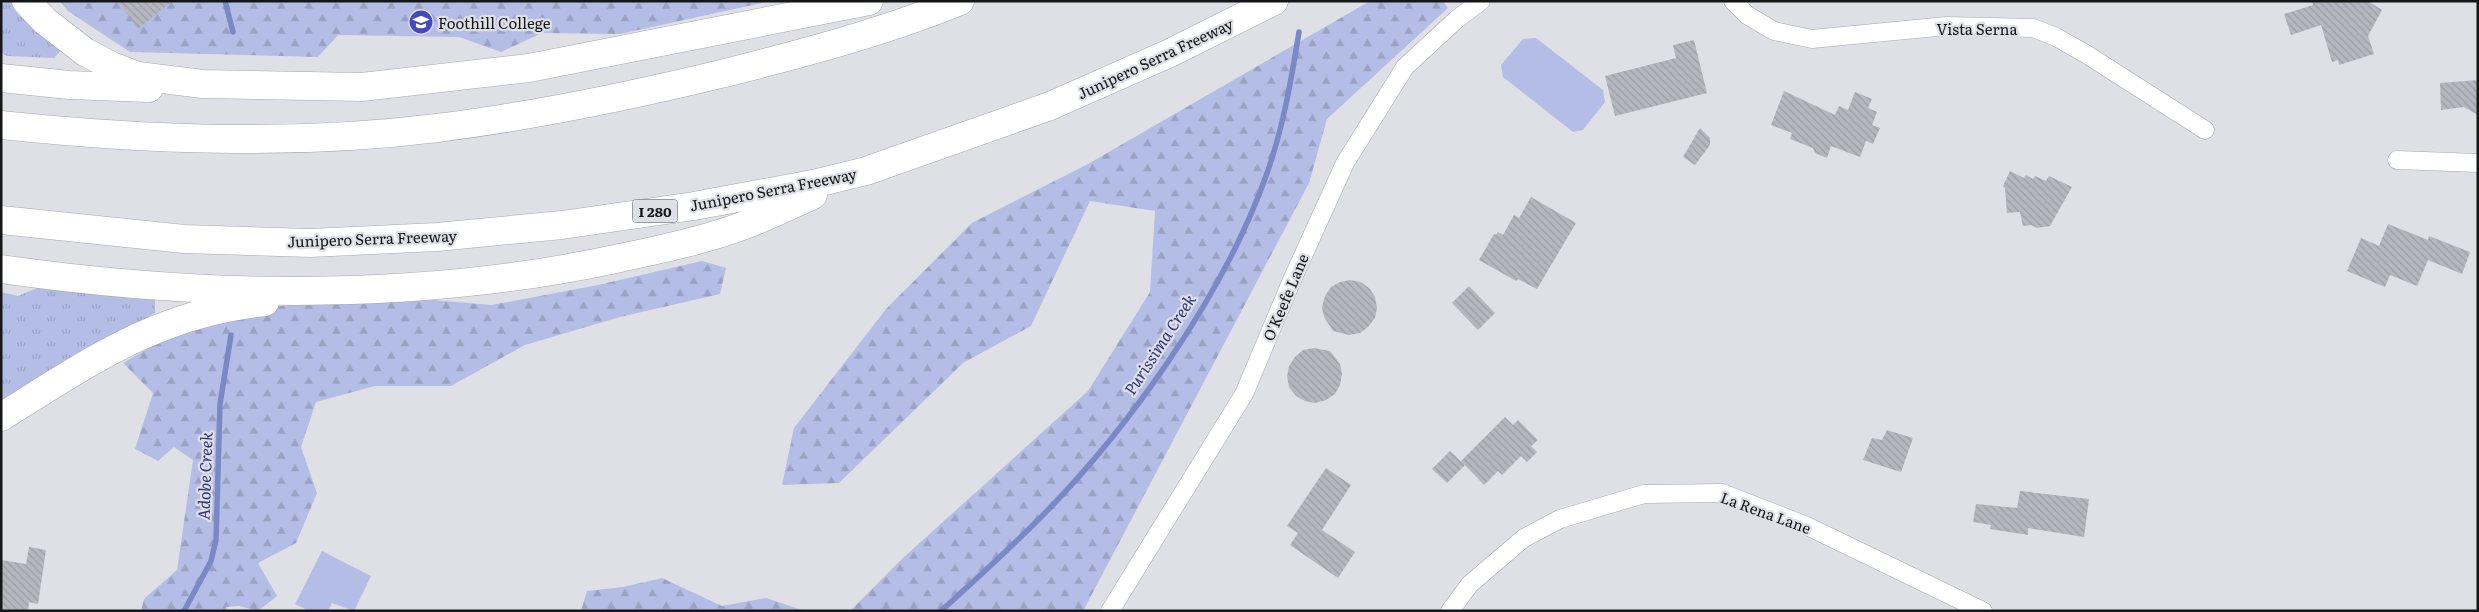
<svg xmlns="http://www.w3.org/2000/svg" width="2479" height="612" font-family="Literata,serif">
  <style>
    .grass { fill: url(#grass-tufts) }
    .forest { fill: url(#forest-firs) }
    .garden { fill: #b4bde5 }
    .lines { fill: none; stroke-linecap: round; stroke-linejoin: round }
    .stream { stroke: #7b88c6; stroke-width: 5.5 }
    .building { fill: url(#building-back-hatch) }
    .minor-casing { stroke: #a5a7ad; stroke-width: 19 }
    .motorway-casing { stroke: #a5a7ad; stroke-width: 29 }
    .minor { stroke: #fff; stroke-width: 18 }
    .motorway { stroke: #fff; stroke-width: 28 }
    .labels { text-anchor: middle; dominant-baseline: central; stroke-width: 4.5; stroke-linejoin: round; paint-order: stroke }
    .shield { fill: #dee0e6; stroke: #515356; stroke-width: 1 }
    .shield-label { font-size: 14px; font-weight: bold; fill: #151618 }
    .poi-label { font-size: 15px; fill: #151618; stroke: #dee0e6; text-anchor: start }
    .street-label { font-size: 15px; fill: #151618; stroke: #dee0e6 }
    .water-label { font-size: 16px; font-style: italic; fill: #2c327d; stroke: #dee0e6 }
  </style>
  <defs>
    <pattern id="grass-tufts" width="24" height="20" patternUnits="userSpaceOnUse" patternTransform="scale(1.25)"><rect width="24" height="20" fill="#b4bde5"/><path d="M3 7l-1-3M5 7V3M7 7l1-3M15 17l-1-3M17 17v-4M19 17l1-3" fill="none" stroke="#9aa2c4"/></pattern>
    <pattern id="forest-firs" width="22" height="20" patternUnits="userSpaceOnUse" patternTransform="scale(1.25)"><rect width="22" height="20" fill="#b4bde5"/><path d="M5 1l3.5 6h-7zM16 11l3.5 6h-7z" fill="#9aa2c4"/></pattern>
    <pattern id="building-back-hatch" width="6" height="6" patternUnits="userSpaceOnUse" patternTransform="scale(1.25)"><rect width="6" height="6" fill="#b6b7be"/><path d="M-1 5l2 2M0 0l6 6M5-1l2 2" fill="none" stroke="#9c9da3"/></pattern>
  </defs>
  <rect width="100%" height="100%" fill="#dee0e6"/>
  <g class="grass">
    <polygon points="1,1 19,1 67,44 54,58 7,56 1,53"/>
    <polygon points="54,281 155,292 155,313 1,402 1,292 18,296"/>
  </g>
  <g class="forest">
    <polygon points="60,1 314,1 316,3 322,1 771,1 620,34 542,33 501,52 459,37 338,35 318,57 130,52 68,11"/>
    <polygon points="1370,1 1443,1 1448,8 1327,119 1309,183 1083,611 850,611 903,558 1088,391 1150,292 1155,211 1090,201 1031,326 963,363 839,483 782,485 794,428 886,309 972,223 1088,164"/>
    <polygon points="702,261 726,268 720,294 620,317 525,345 451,386 375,386 316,402 301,447 317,493 296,543 258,563 277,596 258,611 239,606 226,607 226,611 141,611 144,599 177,570 193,460 174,447 158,461 135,449 153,393 123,363 194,322 281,306 374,295 492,305 598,285"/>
    <polygon points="662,578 722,606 766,598 805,611 581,611 587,591 623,587"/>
  </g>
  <g class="garden">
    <polygon points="1536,38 1603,90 1605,102 1583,130 1573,132 1503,77 1501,65 1523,39"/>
    <polygon points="322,551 371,576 354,611 332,603 328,611 309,611 295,604"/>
  </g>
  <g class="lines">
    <g class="stream">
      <polyline points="225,1 233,32"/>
      <polyline points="184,611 211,561 216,540 220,404 231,335"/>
      <path d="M941 611C973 582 1005 553 1035 523 1126 433 1223 297 1266 176 1283 129 1291 81 1299 32"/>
    </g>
  </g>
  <g class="building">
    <polygon points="118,1 172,1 138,29"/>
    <polygon points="2312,1 2368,1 2382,10 2368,36 2374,54 2339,65 2338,60 2332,62 2321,25 2291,35 2284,14 2313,5"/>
    <polygon points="1694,40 1707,93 1615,116 1605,76 1676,58 1673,45"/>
    <polygon points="2478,80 2478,115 2464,107 2441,110 2440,83"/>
    <polygon points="1784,91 1835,115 1839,106 1848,110 1855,92 1872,99 1868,108 1877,112 1872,125 1880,128 1873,144 1866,141 1860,157 1831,146 1827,158 1815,153 1813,148 1790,139 1792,133 1771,125"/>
    <polygon points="1700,128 1710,138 1710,145 1695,165 1683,157"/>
    <polygon points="2010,171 2024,178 2026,175 2033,179 2035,176 2046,181 2049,176 2072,187 2050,226 2037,228 2031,225 2023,226 2020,212 2007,213 2005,188 2003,186"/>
    <polygon points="1531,197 1576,223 1537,289 1518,279 1516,281 1479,260 1494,234 1496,235 1498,232 1503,235 1514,215 1519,218"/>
    <polygon points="2388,224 2428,240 2429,236 2470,252 2462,274 2428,260 2417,286 2390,275 2385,287 2347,271 2361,238 2379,246"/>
    <polygon points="1350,280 1361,282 1370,289 1375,297 1377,308 1375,318 1368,327 1360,333 1349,335 1333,331 1324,317 1322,307 1325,296 1331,287 1340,282"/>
    <polygon points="1469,286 1495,313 1478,330 1452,303"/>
    <polygon points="1314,348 1330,351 1340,364 1342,374 1340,385 1335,394 1326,400 1315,403 1305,401 1296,396 1289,387 1287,376 1289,366 1295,357 1303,350"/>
    <polygon points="1505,417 1513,425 1518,420 1538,440 1531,446 1537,452 1527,462 1521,456 1502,475 1498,471 1484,485 1461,461"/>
    <polygon points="1887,430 1913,438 1901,472 1863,460 1872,438 1882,440"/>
    <polygon points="1450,451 1465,465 1447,483 1432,469"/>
    <polygon points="1326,468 1351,485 1322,530 1355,552 1338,578 1290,545 1298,533 1287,526"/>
    <polygon points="2020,491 2089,499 2084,537 2028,528 2028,535 1990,529 1991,525 1973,522 1976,504 2017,508"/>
    <polygon points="29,547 46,550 38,604 29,602 28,611 1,611 1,560 26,564"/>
  </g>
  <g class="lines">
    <defs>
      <g id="minor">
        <polyline points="1733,1 1747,15 1774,31 1812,39 1947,26 2033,28 2056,37 2086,54 2205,130"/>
        <polyline points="2397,160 2478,163"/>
        <polyline points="1110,611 1244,394 1292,280 1345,163 1405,67 1457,19 1481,1"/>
        <polyline points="1450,611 1470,584 1524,538 1560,519 1644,494 1722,493 1807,526 1983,611"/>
      </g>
      <g id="motorway">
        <polyline points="26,1 45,21 85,52 112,66 138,76 203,84 362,87 529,68 869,1"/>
        <polyline points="1,78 69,85 149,88"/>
        <path d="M1 125C145 140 292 146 437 128 534 116 630 96 725 73 804 53 884 32 960 1"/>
        <polyline points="1,220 184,239 310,243 437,237 562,225 694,206 813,184 866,171 1050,106 1170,53 1274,1"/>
        <path d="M1 269C206 298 418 302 620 258 662 249 705 240 745 225 768 216 791 205 813 195"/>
        <path d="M1 417C90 362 157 313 265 302"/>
      </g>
    </defs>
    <use href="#minor" class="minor-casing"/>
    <use href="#motorway" class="motorway-casing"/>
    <use href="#minor" class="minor"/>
    <use href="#motorway" class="motorway"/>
  </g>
  <defs>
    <symbol id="university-disc" viewBox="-11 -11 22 22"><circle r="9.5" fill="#4349be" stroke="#dee0e6"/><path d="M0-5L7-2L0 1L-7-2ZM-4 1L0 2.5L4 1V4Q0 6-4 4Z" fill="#fff"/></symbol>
  </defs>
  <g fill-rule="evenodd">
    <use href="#university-disc" x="407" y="8" width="28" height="28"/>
  </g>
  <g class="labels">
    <rect class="shield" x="632.5" y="199.5" width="45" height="23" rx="4"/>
    <g class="shield-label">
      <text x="655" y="211">I 280</text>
    </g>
    <g class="poi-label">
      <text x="438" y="22">Foothill College</text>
    </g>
    <g class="street-label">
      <text x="1977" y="28">Vista Serna</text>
      <text transform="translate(1155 58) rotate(-25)">Junipero Serra Freeway</text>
      <text transform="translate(773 189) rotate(-11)">Junipero Serra Freeway</text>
      <text transform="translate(372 238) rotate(-2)">Junipero Serra Freeway</text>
      <text transform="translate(1285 297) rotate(-67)">O'Keefe Lane</text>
      <text transform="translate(1766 512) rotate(20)">La Rena Lane</text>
    </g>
    <g class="water-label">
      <text transform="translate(1159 344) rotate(-57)">Purissima Creek</text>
      <text transform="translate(204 476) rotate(-88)">Adobe Creek</text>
    </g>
  </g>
  <rect width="2479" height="612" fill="none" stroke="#151618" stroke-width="5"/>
</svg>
